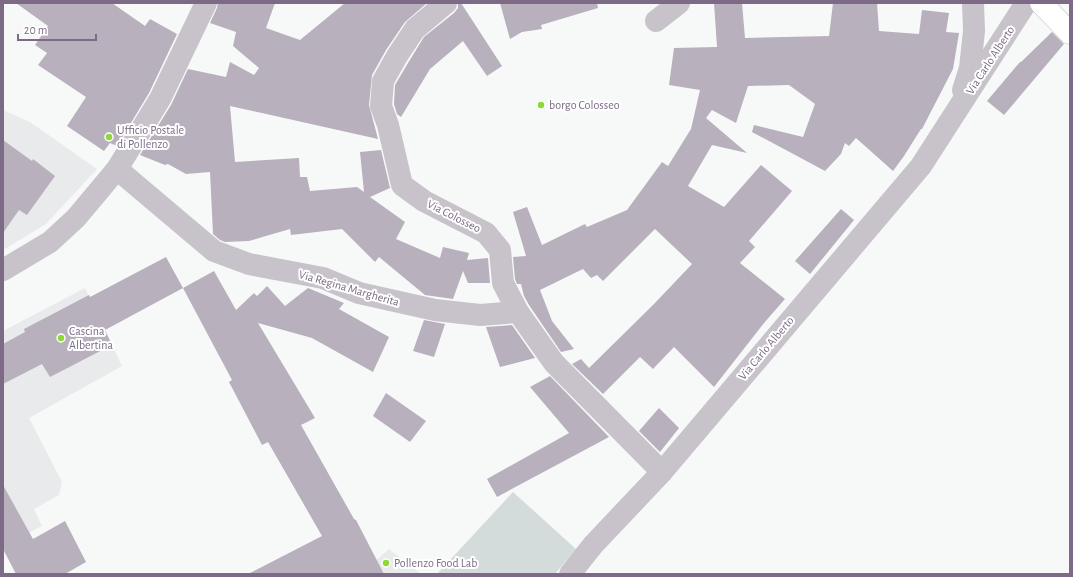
<svg xmlns="http://www.w3.org/2000/svg" width="1073" height="577" font-family="'Alegreya Sans',sans-serif">
  <style>
    .built { fill: #e9eaeb }
    .green { fill: #d4dcdb }
    .building { fill: #b8b0bd }
    .lines { fill: none; stroke-linecap: round; stroke-linejoin: round }
    .major-casing { stroke: #bcb6be; stroke-width: 23 }
    .minor { stroke: #c8c3ca; stroke-width: 22 }
    .major { stroke: #fff; stroke-width: 22 }
    .poi-dot { fill: #8fd839; stroke: #fff; stroke-width: 1.5 }
    .labels { text-anchor: middle; dominant-baseline: central; stroke-width: 4; stroke-linejoin: round; paint-order: stroke }
    .street-label { font-size: 12px; fill: #7d6a86; stroke: #fff }
    .poi-label { font-size: 12px; fill: #7d6a86; stroke: #fff; text-anchor: start }
  </style>
  <rect width="100%" height="100%" fill="#f7f9f8"/>
  <g class="built">
    <polygon points="3,110 30,122 97,169 46,224 3,250"/>
    <polygon points="85,288 122,366 29,418 62,482 59,495 34,509 42,526 3,546 3,331"/>
    <polygon points="389,549 421,574 361,574"/>
  </g>
  <polygon class="green" points="513,492 576,549 555,574 437,574"/>
  <g class="building">
    <polygon points="16,3 112,3 145,26 150,19 177,34 149,93 117,146 110,143 104,151 67,126 86,97 38,65 47,53 35,45 48,26"/>
    <polygon points="218,3 275,3 266,28 300,40 345,3 427,3 405,22 386,50 372,75 369,105 378,139 230,106 235,162 299,158 300,177 307,177 310,191 357,187 364,192 360,152 381,150 390,188 370,197 405,222 396,239 440,258 443,247 469,253 467,260 488,258 490,283 468,283 463,271 453,299 425,295 379,257 375,262 342,229 291,235 290,229 249,241 225,242 220,240 213,234 210,172 186,174 168,164 165,165 140,155 171,105 188,69 226,77 230,62 254,75 259,68 233,46 236,32 210,23 217,8"/>
    <polygon points="458,3 461,3 502,66 487,76 463,41 430,69 401,117 397,114 394,104 395,85 408,63 424,37 454,13 458,8"/>
    <polygon points="500,3 597,3 598,8 541,25 542,29 522,32 510,39"/>
    <polygon points="714,3 742,3 745,38 829,36 833,3 877,3 879,31 919,34 922,10 949,13 946,32 959,33 953,69 922,129 921,129 904,156 893,171 856,138 849,146 845,143 841,154 825,171 752,132 754,125 803,137 815,104 789,85 748,86 736,123 712,110 706,118 747,153 712,145 688,186 724,207 761,165 792,191 749,241 755,247 740,263 785,299 764,323 714,387 674,347 653,369 640,357 603,394 572,364 581,359 589,368 654,304 692,264 655,229 603,281 597,275 591,278 583,269 540,290 552,321 574,349 561,352 529,305 524,296 521,284 517,284 515,279 513,257 526,256 513,212 527,207 542,245 585,224 587,227 627,210 662,162 668,166 691,129 700,90 669,85 674,48 717,47"/>
    <polygon points="1052,32 1064,44 1004,115 987,101 1020,62 1021,62"/>
    <polygon points="3,140 32,161 33,159 55,176 27,215 19,210 3,233"/>
    <polygon points="841,209 854,220 810,274 795,261"/>
    <polygon points="166,257 183,288 105,330 112,345 50,377 42,364 3,384 3,344 25,332 24,329 89,295 90,297"/>
    <polygon points="214,271 236,310 254,293 257,296 267,286 285,306 308,288 344,303 339,309 389,337 373,372 312,338 258,323 315,418 301,425 354,519 356,520 384,574 248,574 322,536 268,442 262,445 229,382 232,380 183,288"/>
    <polygon points="424,320 445,324 434,357 413,351"/>
    <polygon points="512,325 535,358 500,367 486,327"/>
    <polygon points="550,376 609,437 497,497 487,479 569,433 530,387"/>
    <polygon points="386,393 426,421 410,442 373,416"/>
    <polygon points="659,408 679,428 660,452 639,431"/>
    <polygon points="3,485 33,539 65,521 86,562 65,574 16,574 3,549"/>
  </g>
  <g class="lines">
    <defs>
      <polyline id="major" points="1041,3 1070,33"/>
    </defs>
    <use href="#major" class="major-casing"/>
    <g class="minor">
      <polyline points="446,3 415,29 397,56 383,81 381,106 388,125 402,185 424,201 486,233 500,250 503,283 518,312 554,363 662,472"/>
      <polyline points="656,21 679,3"/>
      <polyline points="963,90 970,68 974,31 973,3"/>
      <polyline points="117,169 214,251 249,264 323,278 359,293 435,310 480,315 518,312"/>
      <polyline points="3,270 50,242 76,218 117,169 160,99 206,3"/>
      <polyline points="570,574 593,545 662,472 921,166 1026,3"/>
    </g>
    <use href="#major" class="major"/>
  </g>
  <g class="poi-dot">
    <circle cx="541" cy="105" r="4"/>
    <circle cx="109" cy="137" r="4"/>
    <circle cx="61" cy="338" r="4"/>
    <circle cx="386" cy="563" r="4"/>
  </g>
  <g class="labels">
    <g class="street-label">
      <text transform="translate(990 60) rotate(-57)">Via Carlo Alberto</text>
      <text transform="translate(454 216) rotate(27)">Via Colosseo</text>
      <text transform="translate(349 288) rotate(16)">Via Regina Margherita</text>
      <text transform="translate(766 348) rotate(-50)">Via Carlo Alberto</text>
    </g>
    <g class="poi-label">
      <text x="549" y="105">borgo Colosseo</text>
      <text x="117" y="130">Ufficio Postale<tspan x="117" dy="14">di Pollenzo</tspan></text>
      <text x="69" y="331">Cascina<tspan x="69" dy="14">Albertina</tspan></text>
      <text x="394" y="563">Pollenzo Food Lab</text>
    </g>
  </g>
  <rect width="1073" height="577" fill="none" stroke="#7d6a86" stroke-width="8"/>
  <path d="M18 34v6h78v-6" fill="none" stroke="#7d6a86" stroke-width="2"/>
  <text x="24" y="34" font-size="12" fill="#7d6a86" stroke="#ffffff" stroke-width="3" paint-order="stroke">20 m</text>
</svg>
